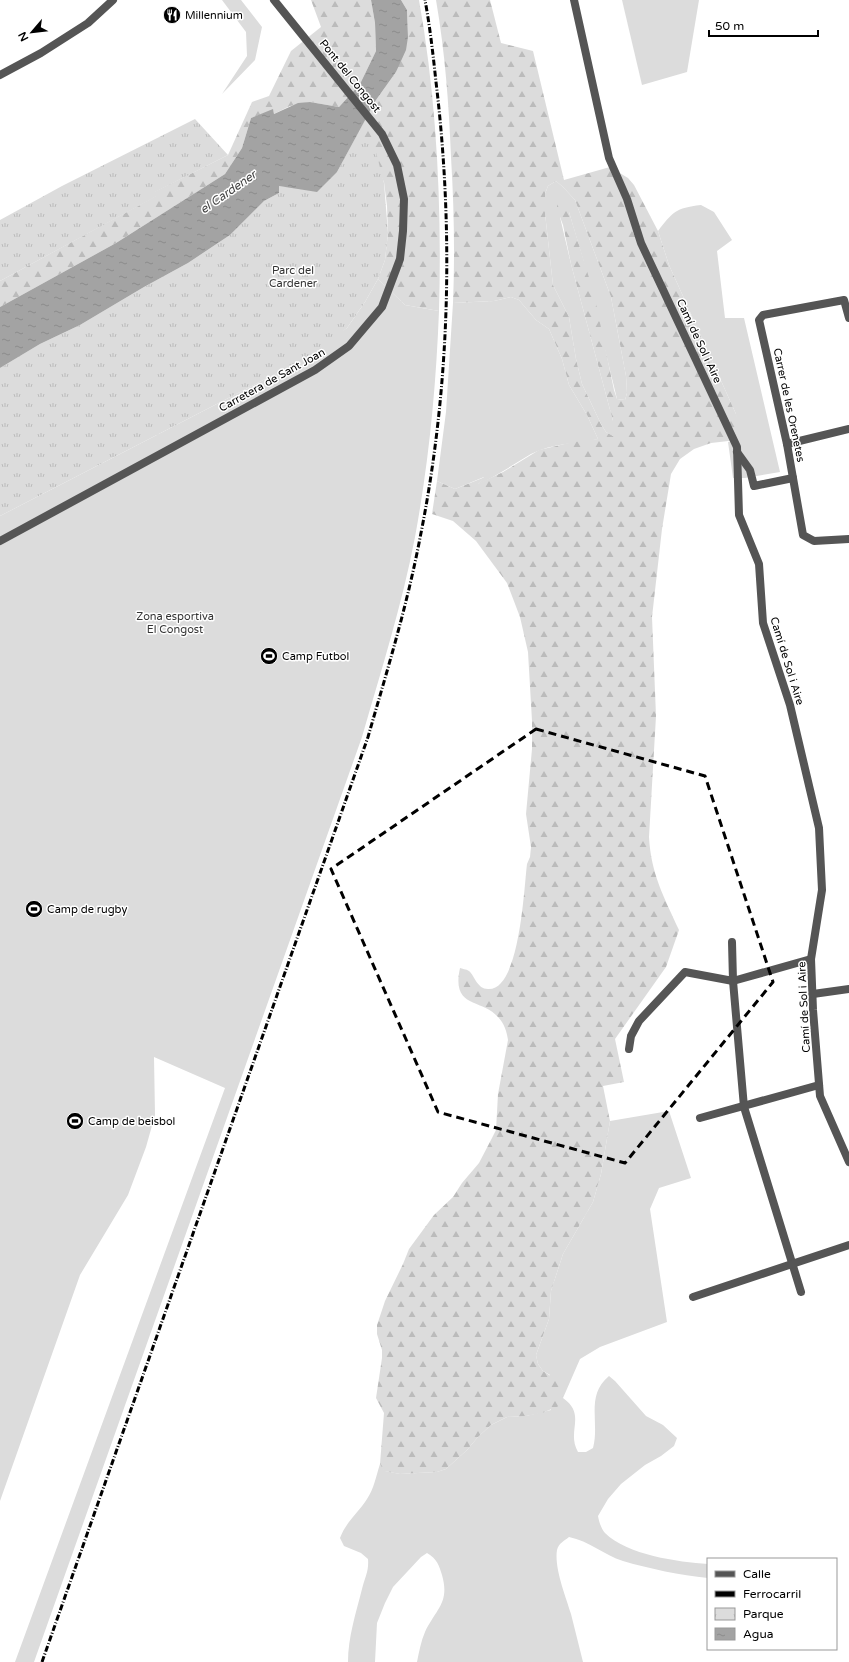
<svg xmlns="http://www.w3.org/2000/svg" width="849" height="1662" font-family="'Varela Round',sans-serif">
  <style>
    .green { fill: #dcdcdc }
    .forest { fill: url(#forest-firs); fill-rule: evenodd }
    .park { fill: url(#park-tufts) }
    .water { fill: url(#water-ripples) }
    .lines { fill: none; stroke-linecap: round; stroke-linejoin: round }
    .service { stroke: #555; stroke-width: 8 }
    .minor { stroke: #555; stroke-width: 8 }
    .tertiary { stroke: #555; stroke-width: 8 }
    .rail { stroke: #000; stroke-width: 3; stroke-dasharray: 6 2 1 2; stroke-linecap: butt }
    .marked { fill: none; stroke: #000; stroke-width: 3; stroke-dasharray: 8 5; stroke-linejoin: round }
    .labels { text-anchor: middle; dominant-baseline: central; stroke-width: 3; stroke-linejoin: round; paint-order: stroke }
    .poi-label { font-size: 11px; fill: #000; stroke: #fff; text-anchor: start }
    .street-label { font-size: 11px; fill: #000; stroke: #fff }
    .park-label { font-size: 11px; fill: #333; stroke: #fff }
    .water-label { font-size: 12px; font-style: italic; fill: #444; stroke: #fff }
  </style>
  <defs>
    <pattern id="forest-firs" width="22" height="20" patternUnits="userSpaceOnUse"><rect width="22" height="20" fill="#dcdcdc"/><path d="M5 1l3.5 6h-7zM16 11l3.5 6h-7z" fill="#bbb"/></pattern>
    <pattern id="park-tufts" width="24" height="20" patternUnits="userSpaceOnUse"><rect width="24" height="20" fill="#dcdcdc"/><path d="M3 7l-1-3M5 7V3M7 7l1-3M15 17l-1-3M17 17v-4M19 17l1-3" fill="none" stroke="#bbb"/></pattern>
    <pattern id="water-ripples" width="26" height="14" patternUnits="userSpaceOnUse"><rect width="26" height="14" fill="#a3a3a3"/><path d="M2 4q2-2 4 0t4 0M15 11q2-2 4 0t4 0" fill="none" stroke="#8b8b8b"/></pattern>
  </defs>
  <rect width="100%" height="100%" fill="#fff"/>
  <g class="green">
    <polygon points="222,0 241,0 262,27 255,60 222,94 247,56 246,32"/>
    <polygon points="622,0 699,0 687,72 642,85"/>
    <polygon points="556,181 563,187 575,200 611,297 626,376 627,393 625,400 617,399 583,259 569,212 560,217 571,264 613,421 613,436 606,432 601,424 582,384 576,359 569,317 553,285 545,213 545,194 548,186"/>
    <path d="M701 205 714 212 732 240 717 251 725 318H744L780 472 745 478H733L728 442 737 440 736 414 669 265 658 231C673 212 675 208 701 205Z"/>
    <path d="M378 279 405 305 439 311C436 388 429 461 415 537 402 605 381 671 362 737L34 1662H15L225 1088 154 1057 155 1115 146 1147 128 1195 80 1275 0 1501V516L275 374 347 328 365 302Z"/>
    <path d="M511 297 519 300 536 320 549 329 562 359 569 385 587 415 598 439C576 444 552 443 531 454 513 465 496 476 477 485L484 477 455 489 437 481 446 412 453 303 494 301Z"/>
    <path d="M669 1111 691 1178 659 1188 650 1209 667 1322 600 1347 580 1359 563 1398C587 1415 566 1431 578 1452H586L593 1448C600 1422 585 1396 609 1376L615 1381 646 1416 663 1425 677 1438 674 1446 661 1456 645 1465 621 1484 608 1499 598 1516C599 1522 601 1528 605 1533 627 1555 678 1562 708 1564V1578C680 1575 650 1569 623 1561 604 1555 589 1541 569 1537 564 1541 559 1543 557 1550 554 1568 566 1597 571 1614 575 1630 579 1646 583 1662H417C419 1652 421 1641 425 1632 436 1609 450 1603 442 1575 439 1565 437 1559 427 1553L421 1557 393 1587 385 1603 377 1623 375 1662H348C348 1637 356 1613 362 1589 365 1577 369 1571 368 1559L361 1553 344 1546 340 1538C346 1522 358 1513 367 1499 374 1489 376 1476 380 1464L385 1471 400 1474 418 1473 437 1472 446 1469 467 1450 478 1437 491 1425 507 1417 526 1416 551 1410 550 1375 543 1371 538 1364 536 1355 549 1319 551 1291 563 1254 593 1202 601 1174 610 1121Z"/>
  </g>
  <g class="forest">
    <polygon points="311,0 371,0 375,23 376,51 360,84 339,107 310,102 290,106 274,114 273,110 251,118 242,148 225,174 116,243 0,307 0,281 156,196 154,192 228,155 252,102 269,96 291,51 321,27"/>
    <path d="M401 0H419C437 101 442 208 439 311L405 305 378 279 385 260 388 233 387 206 384 182 359 131 376 100 396 72 408 37 407 10Z"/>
    <path d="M436 0H490L501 43 533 51 564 180 610 167 628 178 634 185 658 231 669 265 736 414 738 422 737 440 711 443 694 449 680 459 671 474 662 529 652 617 656 716 649 837C651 874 664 897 679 930L666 967 615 1039 624 1082 603 1086 610 1121 601 1174 593 1202 563 1254 551 1291 549 1319 536 1355 538 1364 543 1371 557 1380 561 1389 563 1398 559 1406 542 1413 526 1416 507 1417 491 1425 478 1437 467 1450 446 1469 437 1472 418 1473 400 1474 384 1471 380 1464 384 1413 376 1398 382 1358V1350L377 1334V1325L385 1301 403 1264 409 1249 434 1215 453 1197 462 1183 479 1163 492 1138 496 1130 498 1094 508 1040C507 1032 504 1023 498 1017 482 998 451 1009 460 968 462 969 466 969 469 971 475 976 477 989 488 989 520 991 524 887 527 864L530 857 531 847 526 814 532 749V721L528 652 520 617 507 583 476 541 453 521 432 514 437 481 455 489 485 477 478 484 503 472 539 450 573 442 598 439 587 415 569 385 562 359 549 329 536 320 519 300 511 297 494 301 453 303C455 255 454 206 451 157 449 105 445 52 436 0ZM556 181 563 187 575 200 611 297 626 376 627 393 625 400 617 399 614 390 594 294 569 212 565 204 557 201V209L563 225 571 264 613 421V436L606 432 601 424 582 384 576 359 569 317 553 285 545 213V194L548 186Z"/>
  </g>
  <g class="park">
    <polygon points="195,119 228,155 155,192 157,196 0,281 0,220 62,186"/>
    <polygon points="359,131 376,152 384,183 388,233 385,260 378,279 365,302 347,328 317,351 275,374 0,516 0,368 40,344 80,325 144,287 188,263 230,235 264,201 279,193 279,186 290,187 337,172"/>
  </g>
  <polygon class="water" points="371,0 401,0 407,10 408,37 406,50 396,72 376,100 337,172 317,192 279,186 279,193 264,201 230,235 188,263 144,287 80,325 40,344 0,368 0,307 116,243 225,174 242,148 251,118 273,109 274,114 298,103 310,102 339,107 360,84 376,51 375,23"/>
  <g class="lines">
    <polyline class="service" points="737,452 750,470 754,486 793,478"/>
    <g class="minor">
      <polyline points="574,0 609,158 627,199 641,243 737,447 739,515 759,564 763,623 790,705 819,828 822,890 811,959 813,1010 820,1096 849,1162"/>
      <polyline points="849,318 844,300 763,315 759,320 787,444 803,535 814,541 849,539"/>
      <polyline points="787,444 849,429"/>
      <polyline points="732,942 733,981 744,1107 801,1292"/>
      <polyline points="813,994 849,989"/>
      <polyline points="629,1049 631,1036 639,1021 685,972 733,981 811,959"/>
      <polyline points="700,1118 819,1085"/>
      <polyline points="693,1297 849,1245"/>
    </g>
    <g class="tertiary">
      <polyline points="0,75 41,53 88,23 113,0"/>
      <polyline points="0,541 315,370 349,346 382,307 400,259 403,231 404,199 397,165 382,134 274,0"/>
    </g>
    <path class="rail" d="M42 1662 368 737C387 671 407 606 420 538 450 389 454 232 436 82 433 54 430 27 425 0"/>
  </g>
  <path class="marked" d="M536 729 705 776 773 982 625 1163 438 1112 331 869Z"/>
  <defs>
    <symbol id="restaurant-disc" viewBox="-11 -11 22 22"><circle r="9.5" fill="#000" stroke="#fff"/><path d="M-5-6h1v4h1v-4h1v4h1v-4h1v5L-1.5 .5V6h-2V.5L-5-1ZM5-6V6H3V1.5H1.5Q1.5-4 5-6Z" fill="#fff"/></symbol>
    <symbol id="stadium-disc" viewBox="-11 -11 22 22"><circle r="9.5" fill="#000" stroke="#fff"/><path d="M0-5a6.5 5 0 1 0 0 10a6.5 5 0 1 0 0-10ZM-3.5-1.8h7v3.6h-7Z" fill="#fff"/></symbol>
  </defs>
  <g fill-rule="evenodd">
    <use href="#restaurant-disc" x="162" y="5" width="20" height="20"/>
    <use href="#stadium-disc" x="259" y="646" width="20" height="20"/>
    <use href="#stadium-disc" x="24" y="899" width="20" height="20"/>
    <use href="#stadium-disc" x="65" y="1111" width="20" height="20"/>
  </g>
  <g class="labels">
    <g class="poi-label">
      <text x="185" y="15">Millennium</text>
      <text x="282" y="656">Camp Futbol</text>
      <text x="47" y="909">Camp de rugby</text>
      <text x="88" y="1121">Camp de beisbol</text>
    </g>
    <g class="street-label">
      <text transform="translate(350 76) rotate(51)">Pont del Congost</text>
      <text transform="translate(699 341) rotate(65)">Camí de Sol i Aire</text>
      <text transform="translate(272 380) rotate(-29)">Carretera de Sant Joan</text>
      <text transform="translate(789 405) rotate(78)">Carrer de les Orenetes</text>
      <text transform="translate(787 661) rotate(73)">Camí de Sol i Aire</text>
      <text transform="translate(804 1007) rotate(-93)">Camí de Sol i Aire</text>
    </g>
    <g class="park-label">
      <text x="293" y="270">Parc del<tspan x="293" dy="13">Cardener</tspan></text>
      <text x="175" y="616">Zona esportiva<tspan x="175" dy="13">El Congost</tspan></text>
    </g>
    <g class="water-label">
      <text transform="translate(228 192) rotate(-35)">el Cardener</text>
    </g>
  </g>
  <rect x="707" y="1558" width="130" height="92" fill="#ffffff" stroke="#999999"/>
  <rect x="715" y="1571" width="20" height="6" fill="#555555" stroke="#999999"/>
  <text x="743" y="1578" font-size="12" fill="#000000">Calle</text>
  <rect x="715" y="1591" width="20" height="6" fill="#000000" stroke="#999999"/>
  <text x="743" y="1598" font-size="12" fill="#000000">Ferrocarril</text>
  <rect x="715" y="1608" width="20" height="12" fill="url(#park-tufts)" stroke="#999999"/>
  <text x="743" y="1618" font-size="12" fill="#000000">Parque</text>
  <rect x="715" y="1628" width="20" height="12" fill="url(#water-ripples)" stroke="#999999"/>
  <text x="743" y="1638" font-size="12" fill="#000000">Agua</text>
  <g transform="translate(32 32) rotate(242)" stroke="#ffffff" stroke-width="3" paint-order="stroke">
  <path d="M0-3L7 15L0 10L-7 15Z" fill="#000000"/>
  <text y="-6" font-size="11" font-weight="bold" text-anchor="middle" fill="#000000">N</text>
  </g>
  <path d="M709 30v6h109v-6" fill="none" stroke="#000000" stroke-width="2"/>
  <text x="715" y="30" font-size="12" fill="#000000" stroke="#ffffff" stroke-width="3" paint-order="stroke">50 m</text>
</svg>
